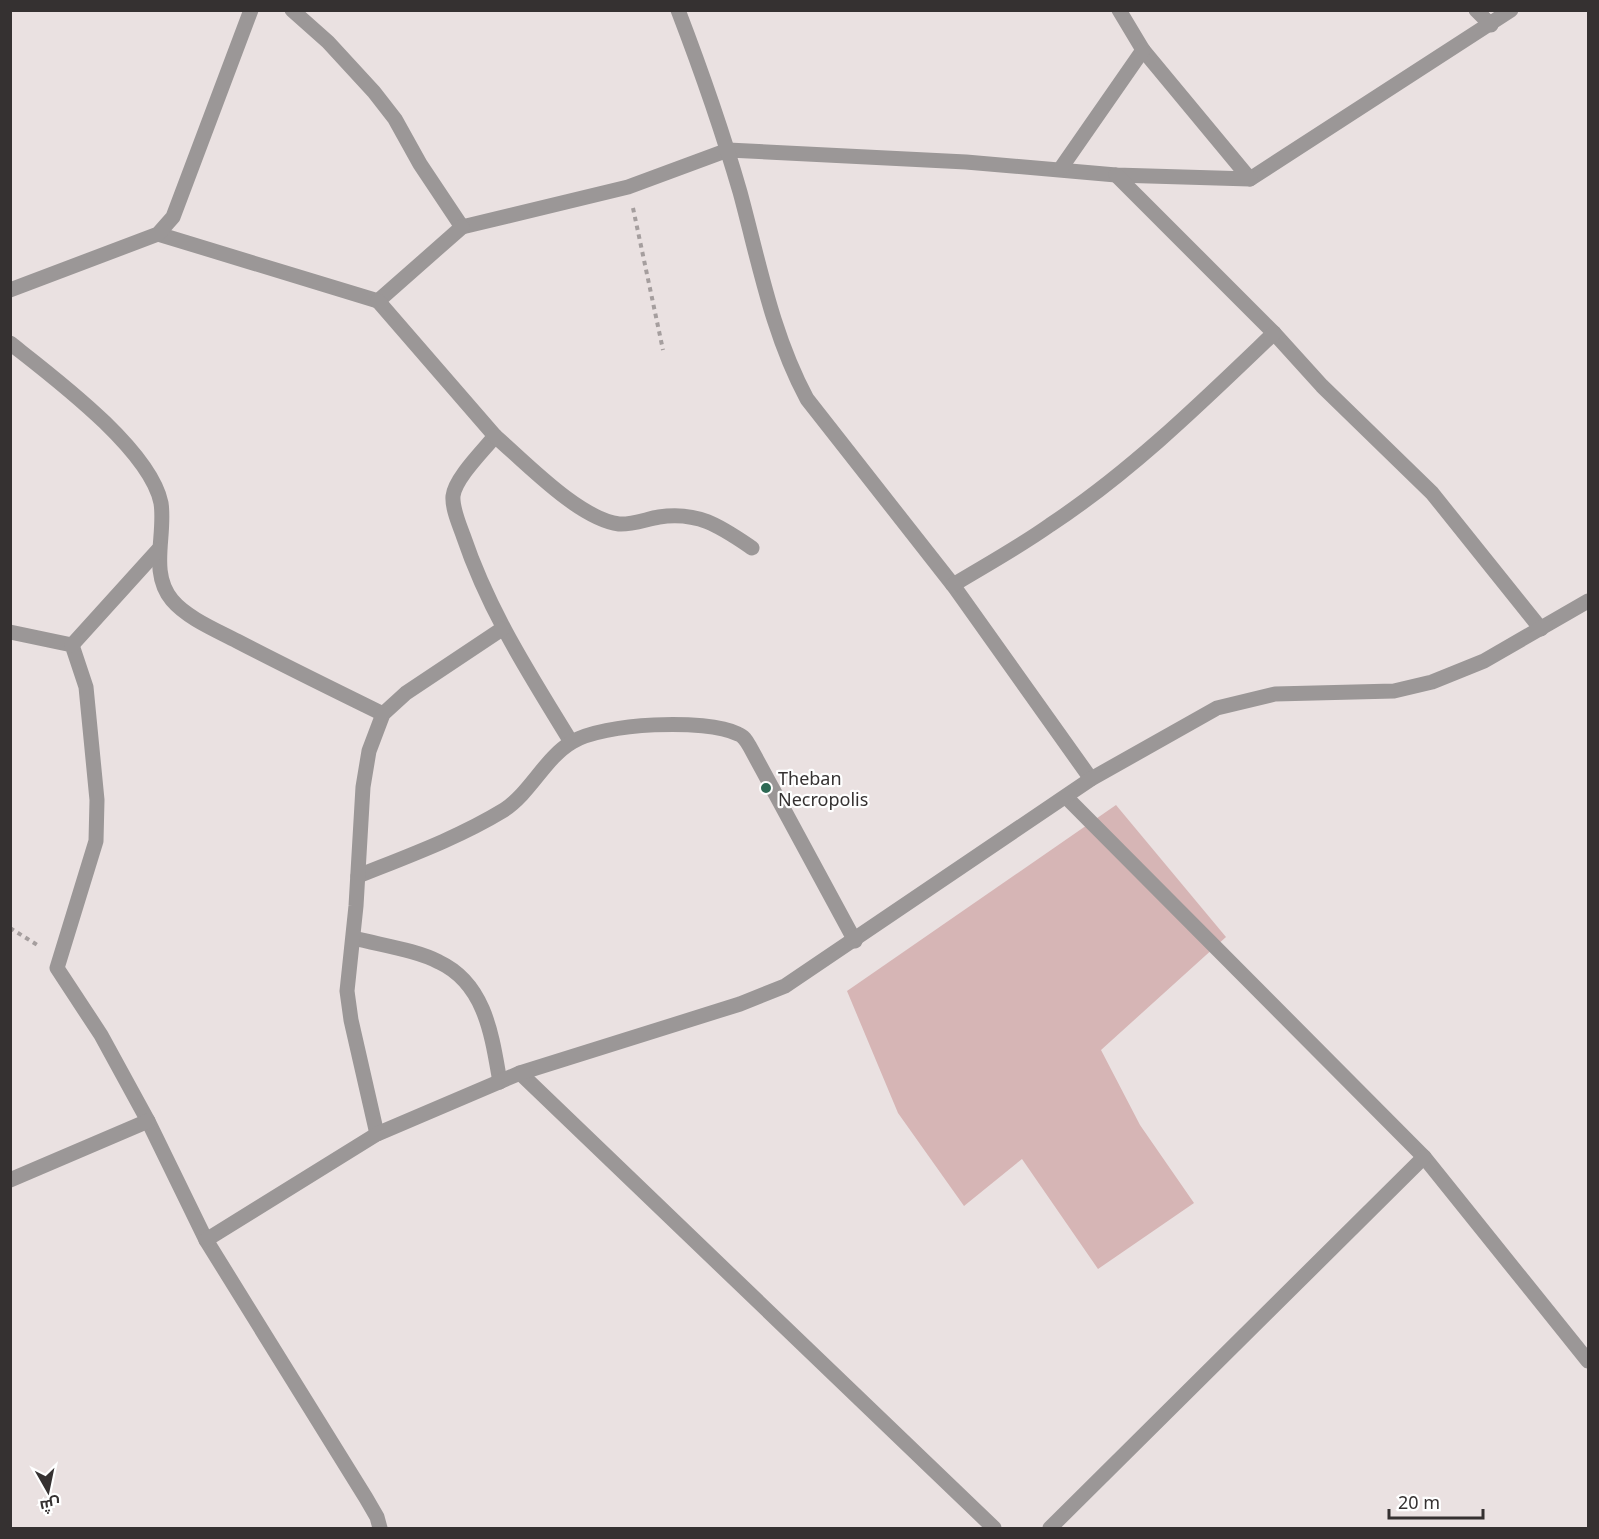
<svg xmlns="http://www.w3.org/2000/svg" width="1599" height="1539" font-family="'Noto Sans',Cairo,sans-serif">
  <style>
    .green { fill: #d6b5b5 }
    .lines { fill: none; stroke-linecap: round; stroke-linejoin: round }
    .path { stroke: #a59e9e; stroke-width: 4; stroke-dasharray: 4.5 4.5; stroke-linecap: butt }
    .minor { stroke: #9b9797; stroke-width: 15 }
    .poi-dot { fill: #2d6954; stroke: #fff; stroke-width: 2 }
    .labels { text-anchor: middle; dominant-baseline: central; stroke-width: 4.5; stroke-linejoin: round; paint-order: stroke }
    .poi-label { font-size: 18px; fill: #353131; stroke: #fff; text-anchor: start }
  </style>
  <rect width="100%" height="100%" fill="#eae1e1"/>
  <polygon class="green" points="1116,805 1226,937 1101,1050 1140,1125 1194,1203 1098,1269 1022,1159 964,1206 898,1113 847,991"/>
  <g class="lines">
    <g class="path">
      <polyline points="633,208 663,350"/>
      <polyline points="10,928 39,946"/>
    </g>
    <g class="minor">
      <polyline points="292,10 328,42 374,92 395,119 420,164 462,227 628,187 728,150 966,162 1116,175 1250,179 1511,10"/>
      <path d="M678 10C701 70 722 130 740 192 759 262 772 334 807 399L953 585 1091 779"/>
      <polyline points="1119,10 1143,50 1250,179"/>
      <polyline points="1476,10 1491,25"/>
      <polyline points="1061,168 1143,50"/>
      <polyline points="1116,175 1274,333 1322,386 1432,493 1541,629"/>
      <polyline points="158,234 378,301 462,227"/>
      <polyline points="10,290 158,234 173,217 251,10"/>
      <path d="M378 301 495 436C484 450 455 478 453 496 452 508 459 524 463 535 489 612 529 673 571 742"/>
      <path d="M10 343C53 377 150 449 161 503 166 535 149 572 172 600 187 618 216 630 237 641 285 666 334 690 383 714"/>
      <path d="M495 436C525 462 579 519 619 524 631 525 647 519 659 517 699 511 721 527 752 548"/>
      <path d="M953 585C986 565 1019 547 1050 525 1132 471 1204 400 1274 333"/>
      <polyline points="10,632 72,645 86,687 97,800 96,841 57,968 101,1035 148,1121 206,1240 366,1498 377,1517 380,1528"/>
      <polyline points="72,645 158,550"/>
      <polyline points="1066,797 1424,1157 1588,1361"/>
      <path d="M358 876C408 856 458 838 504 810 531 792 545 758 572 742 603 723 705 718 738 734 744 736 747 742 750 747L855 941"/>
      <path d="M354 938C380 945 416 950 439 962 486 984 492 1037 500 1082"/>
      <polyline points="520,1073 994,1528"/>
      <polyline points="377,1134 351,1020 347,991 356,906 363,787 369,751 383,714 406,693 502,629"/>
      <polyline points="10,1180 148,1121"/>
      <polyline points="206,1240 377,1134 520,1073 740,1004 785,986 1091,779 1217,708 1275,694 1394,691 1432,682 1484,661 1588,601"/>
      <polyline points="1050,1528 1424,1157"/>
    </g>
  </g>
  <circle class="poi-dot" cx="766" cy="788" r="6"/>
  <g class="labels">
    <g class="poi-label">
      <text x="778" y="778">Theban<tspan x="778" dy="21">Necropolis</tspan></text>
    </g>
  </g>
  <rect width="1599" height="1539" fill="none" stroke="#353131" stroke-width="24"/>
  <g transform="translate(48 1491) rotate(171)" stroke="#ffffff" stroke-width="4.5" paint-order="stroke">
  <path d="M0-4.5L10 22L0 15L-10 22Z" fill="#353131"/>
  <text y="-9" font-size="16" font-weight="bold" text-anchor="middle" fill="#353131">ش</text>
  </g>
  <path d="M1389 1509v9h94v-9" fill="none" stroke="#353131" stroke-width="3"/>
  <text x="1398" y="1509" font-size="18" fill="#353131" stroke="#ffffff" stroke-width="4.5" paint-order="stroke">20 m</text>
</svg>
